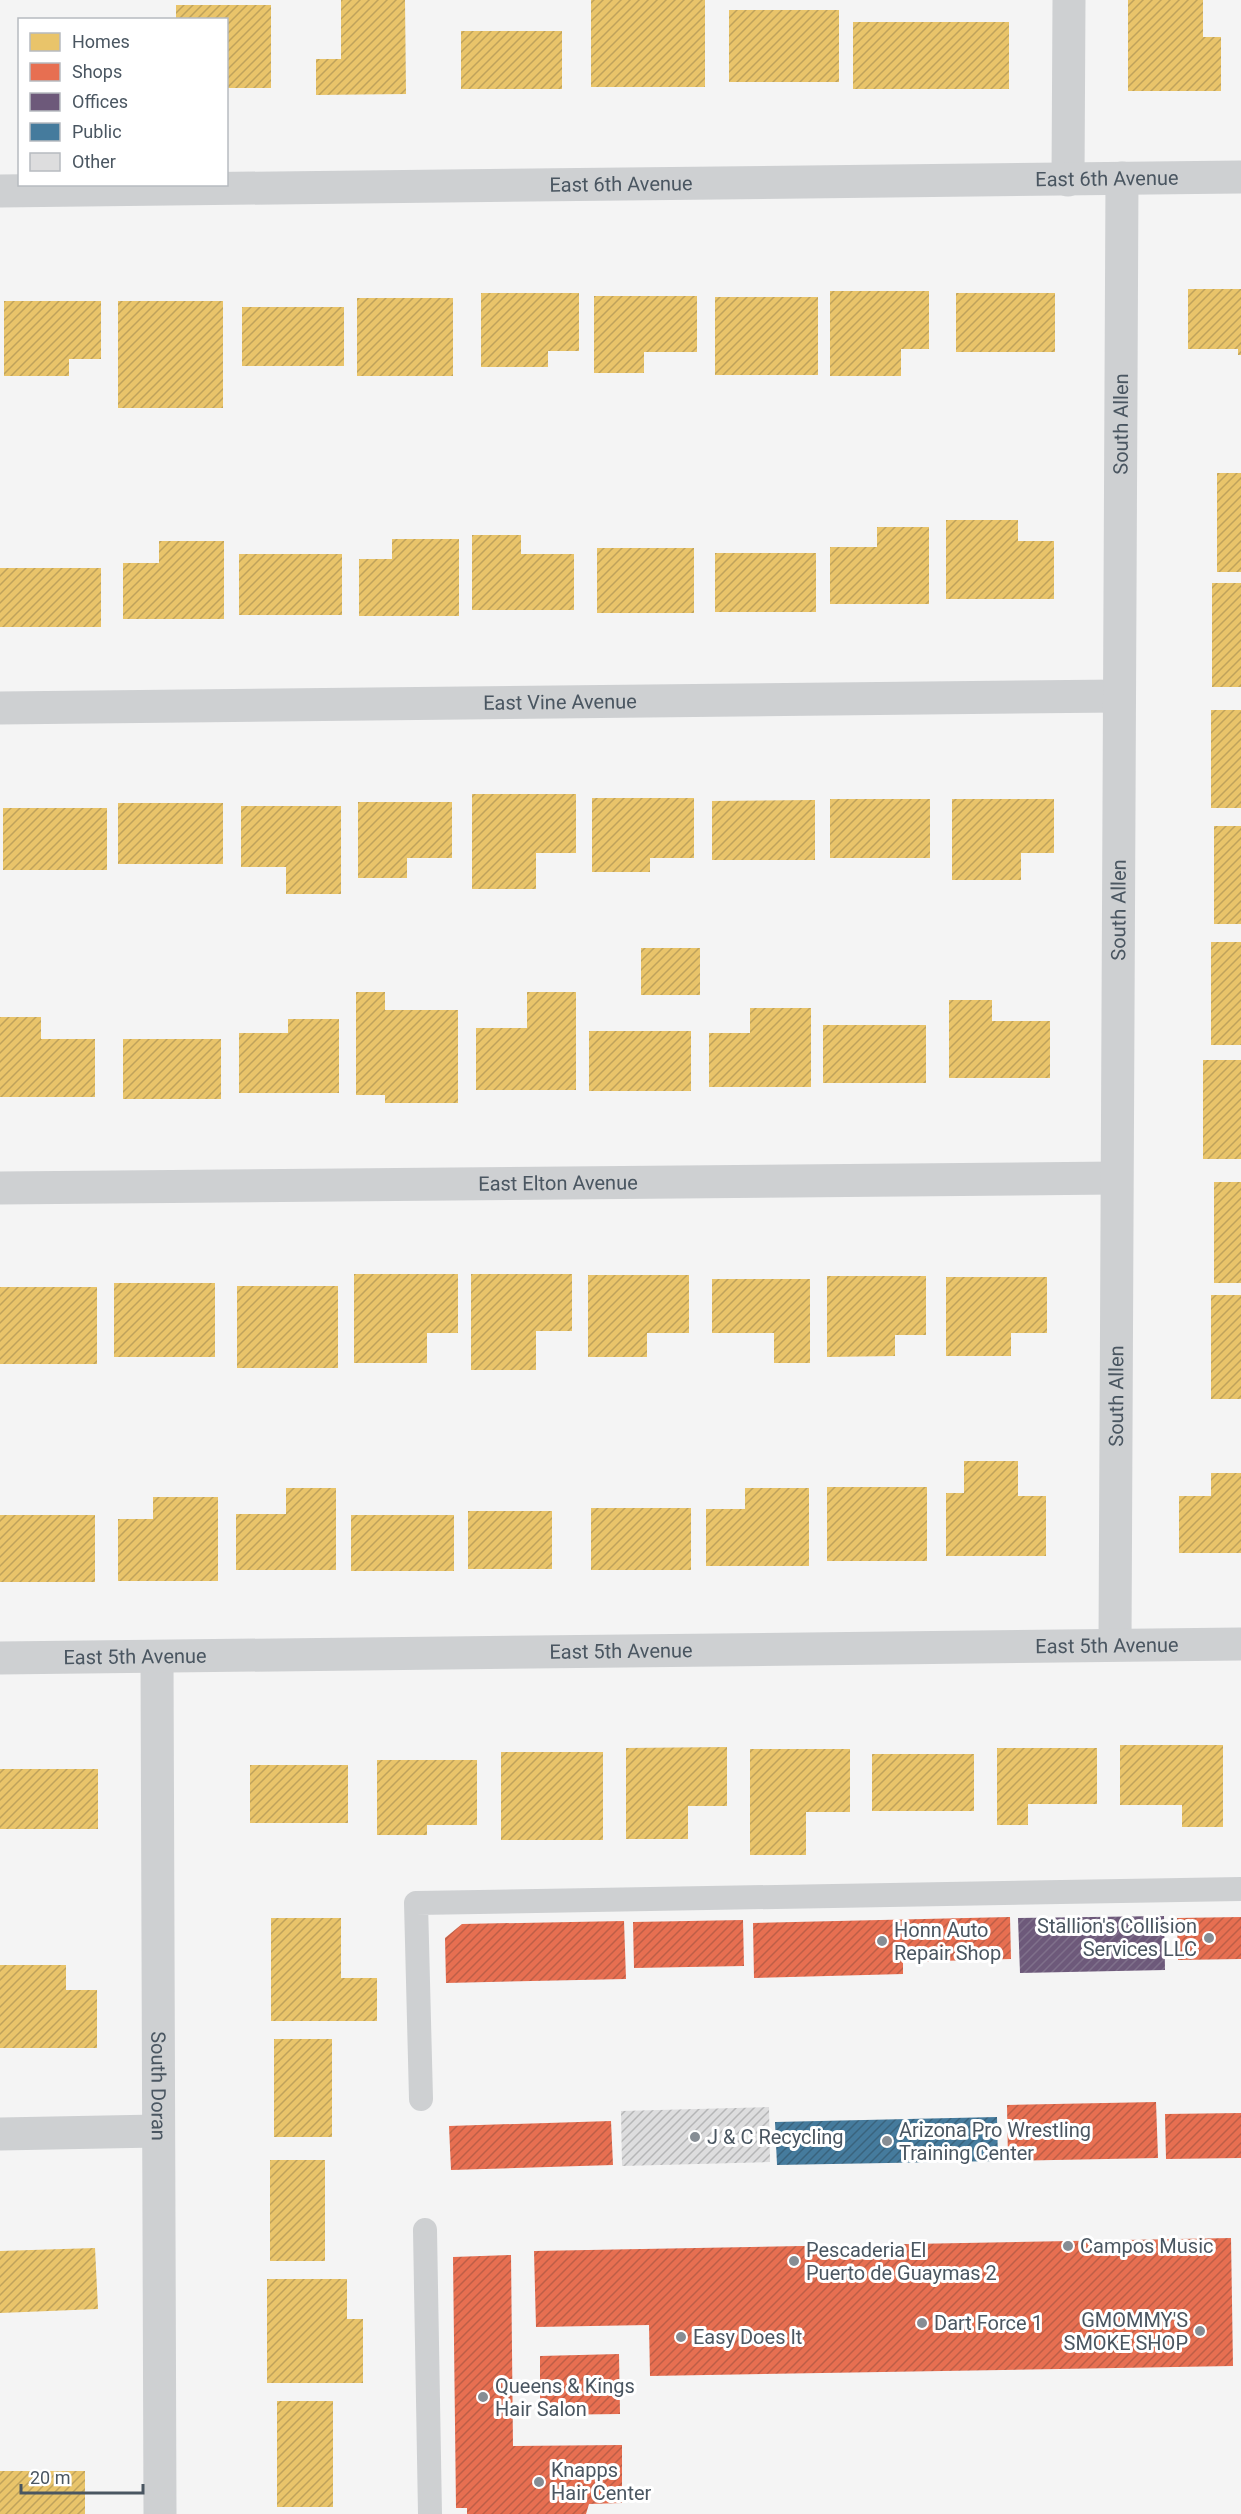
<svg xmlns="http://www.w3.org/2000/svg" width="1241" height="2514" font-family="Roboto,sans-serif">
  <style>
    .homes { fill: url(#homes-hatch) }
    .shops { fill: url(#shops-hatch) }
    .offices { fill: url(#offices-hatch) }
    .public { fill: url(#public-hatch) }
    .building { fill: url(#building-hatch) }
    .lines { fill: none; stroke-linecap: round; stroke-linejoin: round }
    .service { stroke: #ced0d2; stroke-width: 24 }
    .minor { stroke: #ced0d2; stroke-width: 33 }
    .poi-dot { fill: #868d94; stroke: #fff; stroke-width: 2 }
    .labels { text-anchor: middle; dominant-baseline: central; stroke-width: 6; stroke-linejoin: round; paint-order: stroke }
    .street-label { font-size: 20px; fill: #4a5661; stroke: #fff }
    .poi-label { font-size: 20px; fill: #4a5661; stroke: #fff; text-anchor: start }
  </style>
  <defs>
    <pattern id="homes-hatch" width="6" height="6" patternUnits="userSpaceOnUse" patternTransform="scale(1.5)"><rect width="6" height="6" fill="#e9c46a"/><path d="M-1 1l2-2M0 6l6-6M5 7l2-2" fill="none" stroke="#bfa25b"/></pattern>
    <pattern id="shops-hatch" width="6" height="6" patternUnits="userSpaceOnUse" patternTransform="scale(1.5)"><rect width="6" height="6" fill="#e76f51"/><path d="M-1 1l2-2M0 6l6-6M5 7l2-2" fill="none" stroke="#bd5e47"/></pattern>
    <pattern id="offices-hatch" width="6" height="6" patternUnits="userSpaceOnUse" patternTransform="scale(1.5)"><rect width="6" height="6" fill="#6d597a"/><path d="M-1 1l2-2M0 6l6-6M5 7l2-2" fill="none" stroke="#7f708b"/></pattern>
    <pattern id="public-hatch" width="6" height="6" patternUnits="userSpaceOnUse" patternTransform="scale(1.5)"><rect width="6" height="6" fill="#457b9d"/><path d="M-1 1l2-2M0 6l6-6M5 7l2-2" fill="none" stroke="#39637d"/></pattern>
    <pattern id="building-hatch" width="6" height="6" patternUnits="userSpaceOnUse" patternTransform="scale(1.5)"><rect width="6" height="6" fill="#ddddde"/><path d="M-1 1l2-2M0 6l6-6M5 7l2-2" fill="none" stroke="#b5b6b7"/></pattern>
  </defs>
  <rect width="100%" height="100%" fill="#f4f4f4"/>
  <g class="homes">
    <polygon points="341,0 405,0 406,94 316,95 316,59 341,59"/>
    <rect x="591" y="0" width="114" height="87"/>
    <polygon points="1128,0 1203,0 1203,37 1221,37 1221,91 1128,91"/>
    <polygon points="176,5 271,5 271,88 226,88 226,20 176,20"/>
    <rect x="729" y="10" width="110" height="72"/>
    <rect x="853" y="22" width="156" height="67"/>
    <rect x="461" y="31" width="101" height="58"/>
    <polygon points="1188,289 1241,289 1241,355 1238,355 1238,349 1188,349"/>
    <polygon points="830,291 929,291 929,349 901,349 901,376 830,376"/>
    <polygon points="481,293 579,293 579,351 548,351 548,367 481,367"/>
    <rect x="956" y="293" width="99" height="59"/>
    <polygon points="594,296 697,296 697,352 644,352 644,373 594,373"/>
    <rect x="715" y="297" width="103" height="78"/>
    <rect x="357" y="298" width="96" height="78"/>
    <polygon points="4,301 101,301 101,359 69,359 69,376 4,376"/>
    <rect x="118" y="301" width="105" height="107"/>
    <rect x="242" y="307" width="102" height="59"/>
    <rect x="1217" y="473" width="24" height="99"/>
    <polygon points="946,520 1018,520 1018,541 1054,541 1054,599 946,599"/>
    <polygon points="877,527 929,527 929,604 830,604 830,547 877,547"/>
    <polygon points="472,535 521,535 521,554 574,554 574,610 472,610"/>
    <polygon points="392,539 459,539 459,616 359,616 359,559 392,559"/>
    <polygon points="159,541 224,541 224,619 123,619 123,563 159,563"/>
    <rect x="597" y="548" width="97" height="65"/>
    <rect x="715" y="553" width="101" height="59"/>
    <rect x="239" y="554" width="103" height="61"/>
    <rect x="0" y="568" width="101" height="59"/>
    <rect x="1212" y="583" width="29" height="104"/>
    <rect x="1211" y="710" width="30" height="98"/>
    <polygon points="472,794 576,794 576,853 536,853 536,889 472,889"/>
    <polygon points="592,798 694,798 694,858 650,858 650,872 592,872"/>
    <rect x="830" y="799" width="100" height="59"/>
    <polygon points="952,799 1054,799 1054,853 1021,853 1021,880 952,880"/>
    <polygon points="815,800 815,860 712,860 712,801"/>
    <polygon points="358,802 452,802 452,858 407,858 407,878 358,878"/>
    <rect x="118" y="803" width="105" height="61"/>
    <polygon points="241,806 341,806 341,894 286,894 286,867 241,867"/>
    <rect x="3" y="808" width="104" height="62"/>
    <rect x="1214" y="826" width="27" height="98"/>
    <rect x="1211" y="942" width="30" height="103"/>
    <rect x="641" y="948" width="59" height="47"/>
    <polygon points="356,992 385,992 385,1010 458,1010 458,1103 385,1103 385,1095 356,1095"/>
    <polygon points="527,992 576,992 576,1090 476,1090 476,1028 527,1028"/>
    <polygon points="949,1000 992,1000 992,1021 1050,1021 1050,1078 949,1078"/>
    <polygon points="750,1008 811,1008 811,1087 709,1087 709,1033 750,1033"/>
    <polygon points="0,1017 41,1017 41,1039 95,1039 95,1097 0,1097"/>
    <polygon points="288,1019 339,1019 339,1093 239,1093 239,1033 288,1033"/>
    <rect x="823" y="1025" width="103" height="58"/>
    <rect x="589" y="1031" width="102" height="60"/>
    <rect x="123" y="1039" width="98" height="60"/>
    <rect x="1203" y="1060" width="38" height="99"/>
    <rect x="1214" y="1182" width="27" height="101"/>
    <polygon points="354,1274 458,1274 458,1333 427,1333 427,1363 354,1363"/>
    <polygon points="471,1274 572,1274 572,1331 536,1331 536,1370 471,1370"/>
    <polygon points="588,1275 689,1275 689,1333 647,1333 647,1357 588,1357"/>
    <polygon points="827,1276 926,1276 926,1335 895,1335 895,1356 827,1357"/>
    <polygon points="946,1277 1047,1277 1047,1333 1011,1333 1011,1356 946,1356"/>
    <polygon points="712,1279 810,1279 810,1363 774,1363 774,1333 712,1333"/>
    <rect x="114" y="1283" width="101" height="74"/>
    <rect x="237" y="1286" width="101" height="82"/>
    <rect x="0" y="1287" width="97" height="77"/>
    <rect x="1211" y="1295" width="30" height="104"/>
    <polygon points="964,1461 1018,1461 1018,1496 1046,1496 1046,1556 946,1556 946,1493 964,1493"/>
    <polygon points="1211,1473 1241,1473 1241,1553 1179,1553 1179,1496 1211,1496"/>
    <rect x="827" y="1487" width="100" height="74"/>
    <polygon points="286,1488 336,1488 336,1570 236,1570 236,1514 286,1514"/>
    <polygon points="745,1488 809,1488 809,1566 706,1566 706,1509 745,1509"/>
    <polygon points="153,1497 218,1497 218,1581 118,1581 118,1519 153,1519"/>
    <rect x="591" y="1508" width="100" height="62"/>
    <rect x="468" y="1511" width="84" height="58"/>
    <rect x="0" y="1515" width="95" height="67"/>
    <rect x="351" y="1515" width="103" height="56"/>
    <polygon points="1120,1745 1223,1745 1223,1827 1182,1827 1182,1805 1120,1805"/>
    <polygon points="727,1747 727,1806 688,1806 688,1839 626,1839 626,1748"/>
    <polygon points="997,1748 1097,1748 1097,1804 1028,1804 1028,1825 997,1825"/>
    <polygon points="750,1749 850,1749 850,1812 806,1812 806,1855 750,1855"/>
    <rect x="501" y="1752" width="102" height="88"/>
    <rect x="872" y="1754" width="102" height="57"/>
    <polygon points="377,1760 477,1760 477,1825 427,1825 427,1835 377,1835"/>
    <rect x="250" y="1765" width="98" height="58"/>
    <rect x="0" y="1769" width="98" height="60"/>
    <polygon points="271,1918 341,1918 341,1978 377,1978 377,2021 271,2021"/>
    <polygon points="0,1965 66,1965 66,1990 97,1990 97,2048 0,2048"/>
    <rect x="274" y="2039" width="58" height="98"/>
    <rect x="270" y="2160" width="55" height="101"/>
    <polygon points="95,2248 98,2309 0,2313 0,2251"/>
    <polygon points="267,2279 347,2279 347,2319 363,2319 363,2383 267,2383"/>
    <rect x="277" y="2401" width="56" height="106"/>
    <rect x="0" y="2471" width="85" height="43"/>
  </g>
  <g class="shops">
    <polygon points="1010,1917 1011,1959 903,1962 903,1974 754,1978 753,1923"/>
    <polygon points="1241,1917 1241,1959 1178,1960 1177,1918"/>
    <polygon points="743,1920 744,1966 634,1968 633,1922"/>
    <polygon points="624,1921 626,1979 446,1983 445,1938 462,1924"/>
    <polygon points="1156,2102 1158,2158 1008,2161 1007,2105"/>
    <polygon points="1241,2113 1241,2158 1166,2159 1165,2114"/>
    <polygon points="611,2121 613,2165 451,2170 449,2126"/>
    <polygon points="1231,2238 1233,2366 650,2376 649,2325 536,2327 534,2251"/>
    <polygon points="511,2255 513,2446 622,2445 622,2503 589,2504 586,2514 467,2514 467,2508 456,2508 453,2257"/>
    <polygon points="619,2354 620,2414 540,2415 540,2356"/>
  </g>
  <polygon class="offices" points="1164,1916 1165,1970 1020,1973 1018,1918"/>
  <polygon class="public" points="997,2117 998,2161 777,2165 775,2122"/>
  <polygon class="building" points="769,2107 770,2162 622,2166 621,2111"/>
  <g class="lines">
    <g class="service">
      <polyline points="421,2099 416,1903 1241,1889"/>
      <polyline points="425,2230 430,2514"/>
    </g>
    <g class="minor">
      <polyline points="1068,180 1069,0"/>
      <path id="s1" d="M0 191 1241 177"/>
      <path id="s2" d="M0 708 1119 696"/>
      <path id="s3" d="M0 1188 1116 1178"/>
      <path id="s4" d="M1115 1644 1122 178"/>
      <path id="s5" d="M157 1657 160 2514"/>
      <path id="s6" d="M0 1658 1241 1644"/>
      <polyline points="0,2134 157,2131"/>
    </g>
  </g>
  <g class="poi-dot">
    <circle cx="1209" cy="1938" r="6"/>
    <circle cx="882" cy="1941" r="6"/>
    <circle cx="695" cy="2137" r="6"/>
    <circle cx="887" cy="2141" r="6"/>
    <circle cx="1068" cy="2246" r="6"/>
    <circle cx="794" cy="2261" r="6"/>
    <circle cx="922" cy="2323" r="6"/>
    <circle cx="1200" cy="2331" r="6"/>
    <circle cx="681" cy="2337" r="6"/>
    <circle cx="483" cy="2397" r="6"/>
    <circle cx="539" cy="2482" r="6"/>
  </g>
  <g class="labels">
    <g class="street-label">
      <text stroke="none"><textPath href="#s1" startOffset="1107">East 6th Avenue</textPath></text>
      <text stroke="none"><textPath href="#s1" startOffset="621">East 6th Avenue</textPath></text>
      <text stroke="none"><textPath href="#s4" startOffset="1220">South Allen</textPath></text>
      <text stroke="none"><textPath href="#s2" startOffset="560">East Vine Avenue</textPath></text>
      <text stroke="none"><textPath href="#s4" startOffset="734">South Allen</textPath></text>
      <text stroke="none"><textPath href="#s3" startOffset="558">East Elton Avenue</textPath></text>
      <text stroke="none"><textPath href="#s4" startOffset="248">South Allen</textPath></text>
      <text stroke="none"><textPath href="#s6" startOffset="1107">East 5th Avenue</textPath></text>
      <text stroke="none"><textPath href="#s6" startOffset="621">East 5th Avenue</textPath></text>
      <text stroke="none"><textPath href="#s6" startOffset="135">East 5th Avenue</textPath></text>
      <text stroke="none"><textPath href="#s5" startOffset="429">South Doran</textPath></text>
    </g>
    <g class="poi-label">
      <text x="1197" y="1926" text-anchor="end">Stallion's Collision<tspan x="1197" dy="23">Services LLC</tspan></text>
      <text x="894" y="1930">Honn Auto<tspan x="894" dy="23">Repair Shop</tspan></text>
      <text x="899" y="2130">Arizona Pro Wrestling<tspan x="899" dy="23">Training Center</tspan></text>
      <text x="707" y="2137">J &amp; C Recycling</text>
      <text x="1080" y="2246">Campos Music</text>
      <text x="806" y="2250">Pescaderia El<tspan x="806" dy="23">Puerto de Guaymas 2</tspan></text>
      <text x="1188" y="2320" text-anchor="end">GMOMMY'S<tspan x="1188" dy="23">SMOKE SHOP</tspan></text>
      <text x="934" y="2323">Dart Force 1</text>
      <text x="693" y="2337">Easy Does It</text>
      <text x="495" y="2386">Queens &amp; Kings<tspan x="495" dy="23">Hair Salon</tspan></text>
      <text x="551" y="2470">Knapps<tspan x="551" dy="23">Hair Center</tspan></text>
    </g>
  </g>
  <rect x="18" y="18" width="210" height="168" fill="#ffffff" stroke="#b7bbc0" stroke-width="1.5"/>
  <rect x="30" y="33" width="30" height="18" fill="#e9c46a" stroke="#b7bbc0" stroke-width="1.5"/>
  <text x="72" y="48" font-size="18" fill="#4a5661">Homes</text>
  <rect x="30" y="63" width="30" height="18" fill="#e76f51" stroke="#b7bbc0" stroke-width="1.5"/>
  <text x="72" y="78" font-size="18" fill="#4a5661">Shops</text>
  <rect x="30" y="93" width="30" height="18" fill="#6d597a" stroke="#b7bbc0" stroke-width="1.5"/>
  <text x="72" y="108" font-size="18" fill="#4a5661">Offices</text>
  <rect x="30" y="123" width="30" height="18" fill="#457b9d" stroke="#b7bbc0" stroke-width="1.5"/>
  <text x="72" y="138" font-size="18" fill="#4a5661">Public</text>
  <rect x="30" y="153" width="30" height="18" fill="#ddddde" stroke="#b7bbc0" stroke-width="1.5"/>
  <text x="72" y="168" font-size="18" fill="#4a5661">Other</text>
  <path d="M21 2484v9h122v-9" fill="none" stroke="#4a5661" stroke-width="3"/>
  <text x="30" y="2484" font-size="18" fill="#4a5661" stroke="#ffffff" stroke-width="4.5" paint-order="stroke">20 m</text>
</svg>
